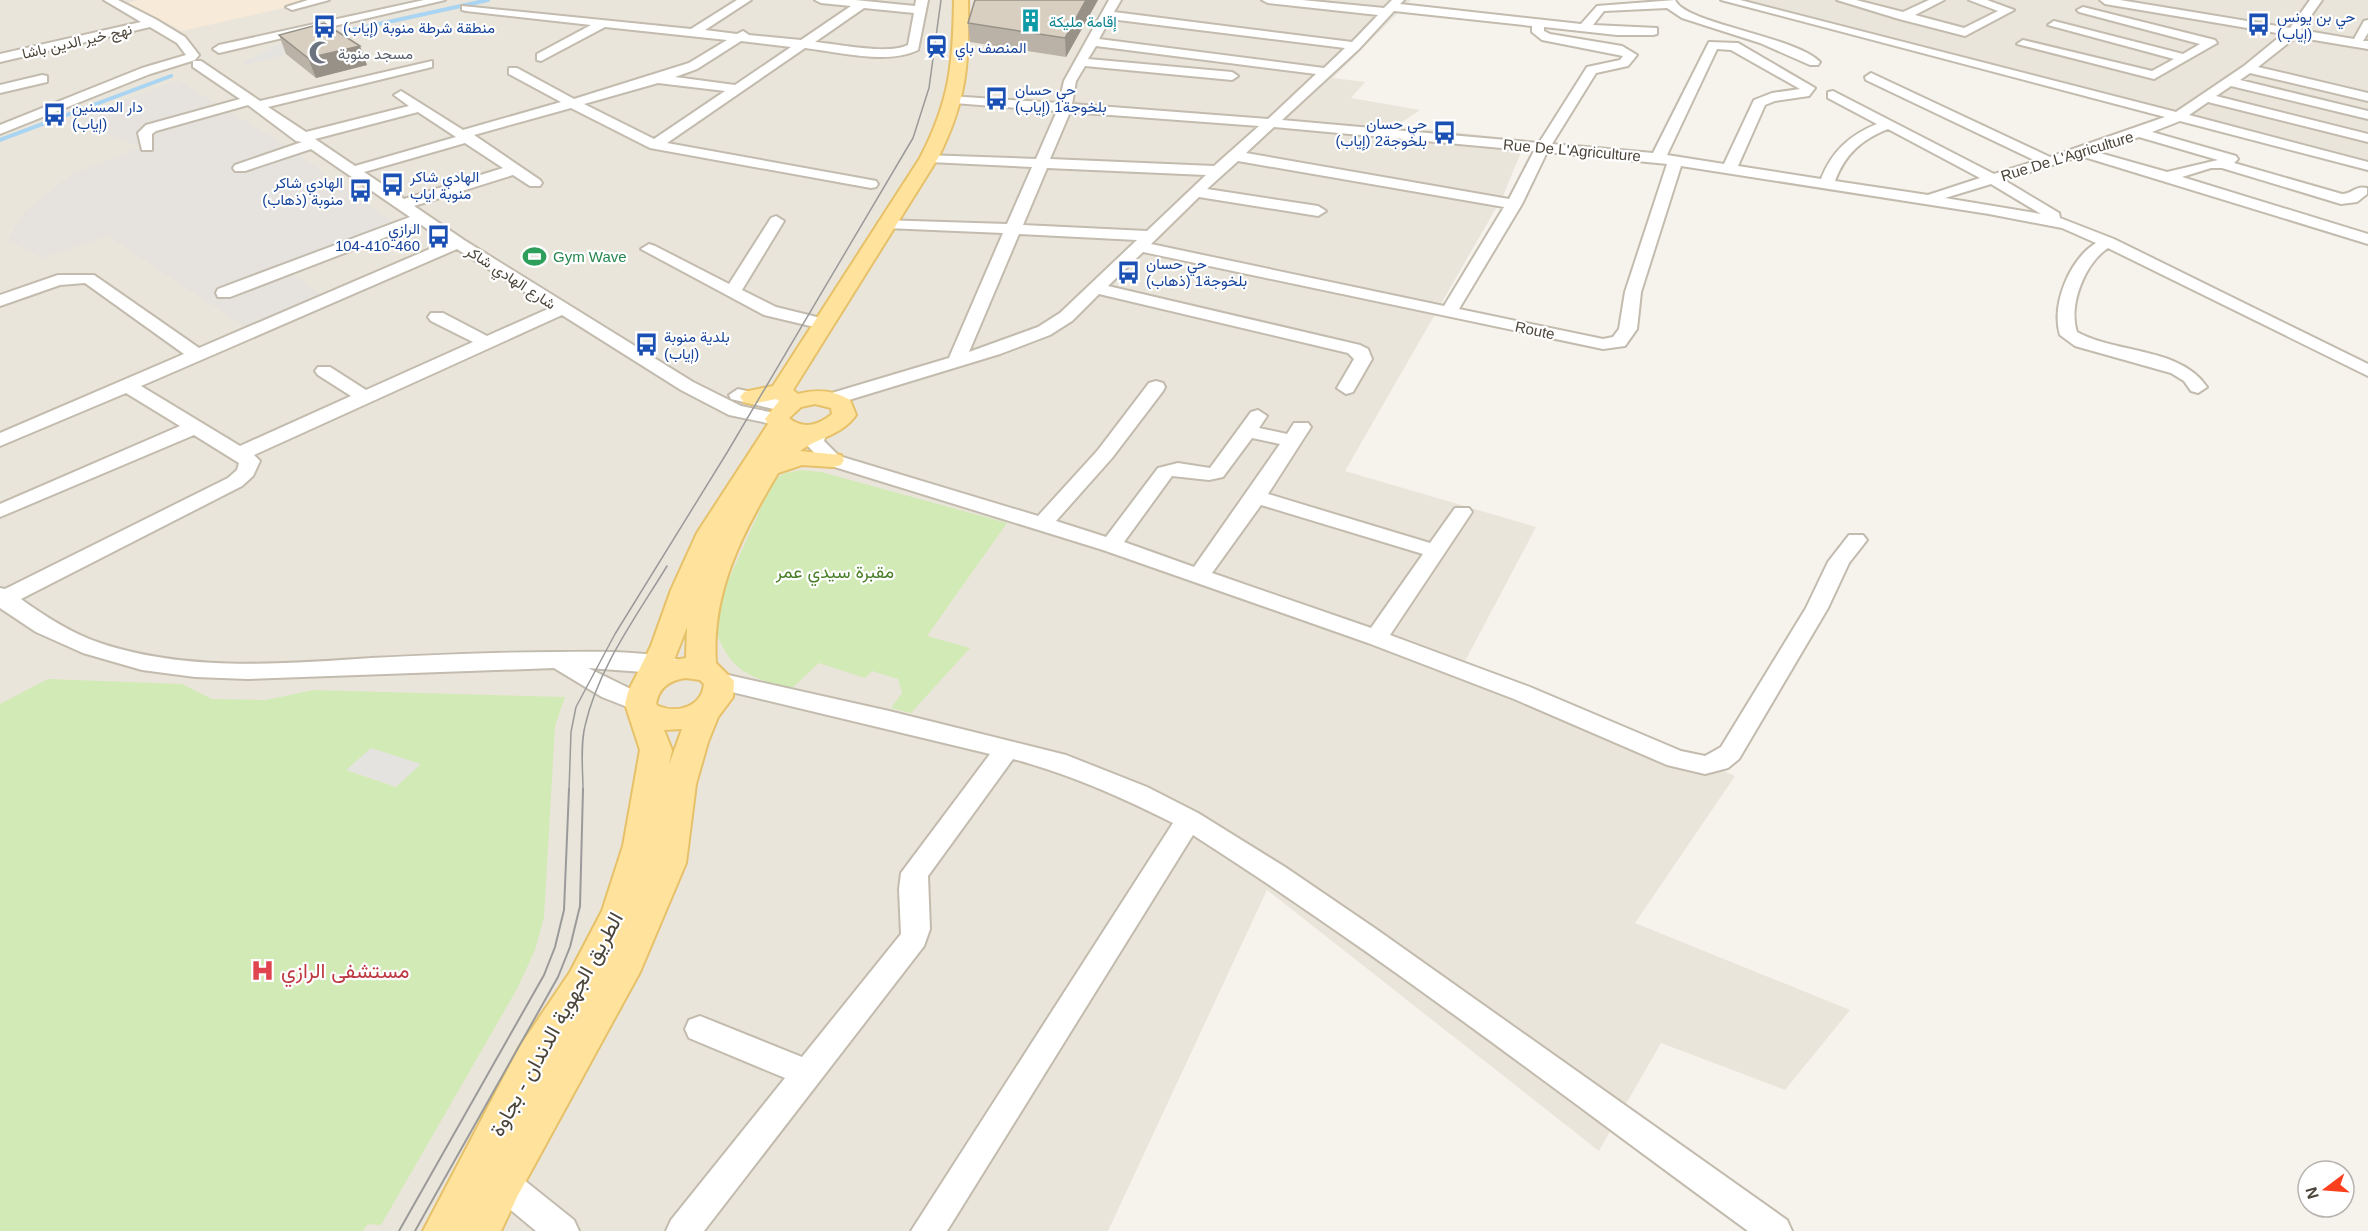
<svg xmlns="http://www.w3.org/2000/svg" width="2368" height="1231" font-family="Arial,Vazirmatn,sans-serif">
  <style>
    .residential { fill: #eae5da }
    .commercial { fill: #f7ead8 }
    .industrial { fill: #e6e2dd }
    .green { fill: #d2eab5 }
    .parking { fill: #e5e3e0 }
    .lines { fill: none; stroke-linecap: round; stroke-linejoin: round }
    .stream { stroke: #a9d4f2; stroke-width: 4 }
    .minor-casing { stroke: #c2bbae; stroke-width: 4 }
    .major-casing { stroke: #e6c16a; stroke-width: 4 }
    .minor { fill: #fff; fill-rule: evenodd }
    .major { fill: #ffe39c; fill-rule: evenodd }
    .tram-far1 { stroke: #9a9a9a; stroke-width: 1.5 }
    .tram { stroke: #9a9a9a; stroke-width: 2 }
    .wall { fill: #bab2a6 }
    .shaded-wall { fill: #979187 }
    .building { fill: #d8cfc1; stroke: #979187; stroke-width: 1.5 }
    .labels { text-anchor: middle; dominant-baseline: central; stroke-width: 4.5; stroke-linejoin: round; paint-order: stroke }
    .far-transit-label { font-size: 15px; fill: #164399; stroke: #fff; text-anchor: start }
    .far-culture-label { font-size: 15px; fill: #0d838f; stroke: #fff; text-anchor: start }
    .far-street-label { font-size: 15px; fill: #4b4439; stroke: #fff }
    .far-worship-label { font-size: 15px; fill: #5b616d; stroke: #fff; text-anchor: start }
    .far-leisure-label { font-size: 15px; fill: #27864d; stroke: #fff; text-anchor: start }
    .park-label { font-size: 18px; fill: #4a7f2a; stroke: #fff }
    .near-health-label { font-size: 21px; fill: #be3a42; stroke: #fff; text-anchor: start }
    .near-street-label { font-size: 21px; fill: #4b4439; stroke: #fff }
  </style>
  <rect width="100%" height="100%" fill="#f6f3ec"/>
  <g class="residential">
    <polygon points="0,0 1411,0 1333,78 1365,82 1351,98 1420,110 1396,126 1526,140 1503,196 1345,471 1536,527 1464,663 1735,776 1635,923 1850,1010 1785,1090 1661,1043 1599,1151 1267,890 1108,1231 0,1231"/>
    <polygon points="1720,0 2368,0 2368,163"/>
  </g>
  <polygon class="commercial" points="138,0 318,0 182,31 128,3"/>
  <polygon class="industrial" points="178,80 294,151 403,230 292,273 325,298 250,330 108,236 43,258 8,240 24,212 72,174 142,147 71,120"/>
  <g class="green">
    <path d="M802 470 821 472 1007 523 927 636 970 648 911 713 891 708 902 693 898 679 872 671 865 678 819 663 791 689C777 684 760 681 747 673 727 663 714 634 713 614L774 479 785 473Z"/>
    <polygon points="48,679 182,684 212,699 266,700 313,690 565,697 555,726 544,917 535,950 517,989 381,1225 368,1224 363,1231 0,1231 0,704"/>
  </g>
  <g class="parking">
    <polygon points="292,38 331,42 247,65 244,62"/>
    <polygon points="371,748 421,764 396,787 346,770"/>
  </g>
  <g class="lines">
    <g class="stream">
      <polyline points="347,31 488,0"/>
      <polyline points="0,140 171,76"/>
    </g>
    <defs>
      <g id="minor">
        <polygon points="104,0 118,0 157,20 185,37 199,55 195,60 150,74 0,134 0,125 142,68 186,55 177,43 150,27 0,62 0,54 141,22"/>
        <polygon points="308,0 329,0 292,10 286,7"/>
        <polygon points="424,0 445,0 219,53 213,49 219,45"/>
        <path d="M737 0H751L705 30 737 34 743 31 749 35 801 40 851 6 821 3 815 0H855L915 6 916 0H928L918 50C887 65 839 52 805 48L667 143 871 180 876 181 878 184 876 187 871 188 650 148 571 108 474 135 540 180 542 183 540 186H530L513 175 414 206 464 240 693 382 741 406 784 415 786 419 784 423 777 425 729 415 681 390 562 315 254 455 260 461 253 476 242 486 21 599C46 617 71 633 100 643 186 672 282 664 371 658 433 655 495 652 557 652 596 652 641 650 679 660L683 666 679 672 671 674 588 668 649 698 652 704 649 710 640 712 602 697 554 668 248 679 195 677 142 670 83 653 36 632 0 608V588L5 589 228 478 237 470 239 463 194 435 0 517V504L180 426 126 393 0 446V433L184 354 85 283 60 285 0 306V295L58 275H94L199 348 446 242 420 224 230 297H218L216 293 218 289 410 217 311 149 245 171H235L233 168 235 165 302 142 296 141 248 105 156 131 152 134V150H142L138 133 146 125 240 99 193 67V61H201L260 101 432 61V67L268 107 306 132 409 106 394 95 401 91 463 130 561 102 509 74V68H517L574 99 689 63 727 40 605 27 541 61 537 60V54L591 25 466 11 462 10V6L691 29ZM864 8 914 13 908 45C887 55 838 44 815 42ZM741 41 791 47 735 85 675 77 697 69ZM658 83 725 91 654 139 584 104ZM418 112 456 137 355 166 315 139ZM465 143 503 168 404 199 364 172ZM457 249 550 308 487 336 443 313H431L428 317 431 321 473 342 366 390 330 367H318L315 371 318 375 351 396 240 446 141 386Z"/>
        <path d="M1109 0H1121L1114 12 1352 42 1378 15 1268 3 1262 0H1302L1384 8 1392 0H1404L1400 4 1581 24 1597 6 1675 0C1685 24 1795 36 1820 62L1818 65H1810L1760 43 1682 18 1667 8 1604 11 1593 25 1657 28V34L1653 35H1617L1544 27V31L1550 34 1622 46 1637 55 1628 66 1596 73 1552 144 1653 153 1709 42 1738 43 1815 88 1809 96 1775 101 1765 105 1738 166 1821 179C1832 151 1850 135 1877 124L1828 98V92L1833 91 1994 174 2036 161 1866 80 1865 77 1871 73 2050 157 2165 117 1721 0H1740L2176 112 2244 66 2283 34 2105 4 2100 0H2120L2290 28 2310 0H2322L2301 30 2354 39 2364 21 2368 20V33L2363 41H2368V49L2296 37 2258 67 2368 93V101L2250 73 2240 80 2368 111V119L2231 86 2216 96 2368 134V142L2208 102 2189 115 2368 162V170L2180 121 2152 132 2236 156 2238 159 2234 163 2342 194C2352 194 2356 185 2367 188V194L2357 202 2341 204 2222 168H2211L2182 177 2368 234V244L2081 156 2004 180 2059 213 2060 218 2114 239 2368 364V376L2108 248C2085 263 2068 305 2077 332 2117 354 2180 347 2207 387L2198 393 2191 391 2184 381 2171 373 2075 346 2060 335C2051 305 2069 260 2096 243L2062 228 1989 214 1681 166 1641 292 1637 329 1625 346 1603 349 1143 252 1108 286 1360 345 1368 349 1372 359 1353 392 1346 394 1337 388 1354 359 1348 353 1099 294 1072 321 1050 335 1000 354 839 403H825L823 399 825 395 949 358 1003 233 886 228 881 226 878 223 881 220 1007 224 1032 167 929 162 924 161V155L1036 159 1057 111 954 103 947 99 949 96 1059 103 1064 81ZM1394 11 1532 26V32L1542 40 1623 56 1620 60 1587 67 1539 143 1282 120 1359 49ZM1110 19 1345 48 1324 68 1099 39ZM1096 46 1316 74 1268 119 1072 104 1076 81 1085 66 1232 80 1238 76 1232 72 1088 59ZM1717 49 1731 50 1800 89 1772 93 1754 100 1724 164 1667 155ZM1070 112 1259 126 1214 166 1050 159ZM1274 127 1534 151 1509 199 1246 153ZM1888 129 1980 178 1928 195 1835 181C1845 154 1861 140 1888 129ZM2139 137 2218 160 2167 172 2096 152ZM1547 152 1667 164 1625 292 1619 329 1613 337 1603 339 1459 309 1522 204ZM1238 161 1504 207 1444 306 1151 244 1199 197 1318 216 1326 211 1318 206 1207 189ZM1047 168 1206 175 1147 231 1023 225ZM1991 184 2041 214 1945 198ZM1019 234 1137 240 1060 313 1038 327 969 352Z"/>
        <polygon points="1837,0 1856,0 1903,12 1929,0 1944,0 1915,15 1964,28 1998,11 1969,0 1987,0 2014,10 1965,36 1899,19"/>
        <polygon points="2083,7 2215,40 2217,43 2154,79 2017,44 2023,40 2152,71 2174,59 2048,25 2054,21 2183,54 2200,44 2079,12 2077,10"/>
        <polygon points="42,75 47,76 47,82 0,93 0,85"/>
        <polygon points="776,216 784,221 742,290 776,307 829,320 832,324 829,328 823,329 764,315 641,249 649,244 655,246 729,284 771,218"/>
        <path d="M1156 381 1163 383 1165 387 1163 391 1112 458 1056 521 1106 537 1158 468 1178 463 1210 468 1251 412 1258 410 1267 416 1259 428 1287 434 1294 423H1308L1311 427 1268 494 1430 543 1455 508H1469L1472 512 1390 635 1530 687 1681 751 1705 756 1721 747 1806 608 1828 562 1849 535H1863L1867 540 1849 563 1828 608 1739 759 1728 768 1705 774 1667 765 1514 699 1368 643 1103 550 825 464 804 442 810 427H824L827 431 824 441 839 456 1038 516 1098 450 1149 383ZM1252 438 1280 444 1194 567 1124 542 1172 476 1209 480 1223 477ZM1261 505 1423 554 1371 628 1212 573Z"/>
        <polygon points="738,389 793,402 795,406 786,412 731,399 729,395"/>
        <path d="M719 673 889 711 1066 755 1147 787 1198 813 1285 867 1376 929 1787 1220 1792 1231H1748C1564 1097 1384 957 1193 835L947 1231H911L1173 823C1121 797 1070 774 1013 759L928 876 930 929 924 946 704 1231H666L671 1220 785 1078 689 1038 685 1029 689 1020 700 1016 802 1057 901 934 899 889 901 873 990 754 711 687 707 681 711 675Z"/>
        <polygon points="493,1166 514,1172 574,1220 579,1231 536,1231 494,1196 481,1192 477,1181 481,1170"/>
      </g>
      <path id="major" d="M954 0H968C969 64 967 100 938 158L793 390 798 394C817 389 833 390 850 400L856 415C842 435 819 437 800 451L841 455 844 460 841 465 832 467 802 465 778 473C743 532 711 592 716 663L734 681 733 697 718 717 708 742 696 784 686 863 640 972 517 1197 501 1231H423L520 1046 570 972 602 911 623 846 640 750 625 704 628 692 651 646 671 590 697 533 768 424 765 419 779 401 776 399 752 404 744 402 740 397 744 392 773 386 920 158C950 100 953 64 954 0ZM815 404 831 408 832 414C819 425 803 430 789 418L801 407ZM687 627 686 658 674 660ZM686 678 700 680 704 684C702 706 679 714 658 706L656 704C659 687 670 680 686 678ZM682 729 669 765 672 750 664 730Z"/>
    </defs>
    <use href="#minor" class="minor-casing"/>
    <use href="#major" class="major-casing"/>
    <use href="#minor" class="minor"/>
    <use href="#major" class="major"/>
    <g class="tram-far1">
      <polyline points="569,791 571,732 576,707 615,634 728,451 913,138 929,88 941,0"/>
      <path d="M583 791C583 770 580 746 585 726 598 668 636 617 667 566"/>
    </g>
    <g class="tram">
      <polyline points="399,1231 544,975 555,947 564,910 569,789"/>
      <polyline points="415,1231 558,977 570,947 580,906 583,789"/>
    </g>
  </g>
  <g class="wall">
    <polygon points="975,0 1098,0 1066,57 970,42 968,23"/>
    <polygon points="279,35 367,65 316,78 286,54"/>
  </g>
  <g class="shaded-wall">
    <polygon points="1086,0 1098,0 1066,57 1065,38"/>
    <polygon points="360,46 367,65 316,78 308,58"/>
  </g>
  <g class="building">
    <polygon points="975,0 1086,0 1065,38 968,23"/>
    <polygon points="324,23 360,46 308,58 279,35"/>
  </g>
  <defs>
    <symbol id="building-bare" viewBox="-9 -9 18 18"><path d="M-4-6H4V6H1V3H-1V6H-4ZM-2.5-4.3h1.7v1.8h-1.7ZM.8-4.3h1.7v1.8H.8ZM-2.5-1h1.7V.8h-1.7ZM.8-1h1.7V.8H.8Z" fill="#0f9aa8" stroke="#fff" stroke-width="2.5" paint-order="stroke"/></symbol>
    <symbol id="bus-bare" viewBox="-9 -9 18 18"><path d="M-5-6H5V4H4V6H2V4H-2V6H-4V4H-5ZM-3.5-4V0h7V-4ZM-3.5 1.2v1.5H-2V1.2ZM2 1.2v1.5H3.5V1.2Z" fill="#1a4fb4" stroke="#fff" stroke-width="2.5" paint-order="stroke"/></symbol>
    <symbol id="station-bare" viewBox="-9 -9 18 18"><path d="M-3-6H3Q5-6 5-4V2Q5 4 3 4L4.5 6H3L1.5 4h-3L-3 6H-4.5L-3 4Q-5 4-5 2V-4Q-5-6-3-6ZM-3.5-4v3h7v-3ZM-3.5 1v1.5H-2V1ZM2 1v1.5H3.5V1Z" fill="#1a4fb4" stroke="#fff" stroke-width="2.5" paint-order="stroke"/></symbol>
    <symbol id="mosque-bare" viewBox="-9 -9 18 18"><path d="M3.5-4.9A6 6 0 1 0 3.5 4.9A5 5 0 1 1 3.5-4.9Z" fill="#6b7280" stroke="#fff" stroke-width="2.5" paint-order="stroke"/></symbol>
    <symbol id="stadium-bare" viewBox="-9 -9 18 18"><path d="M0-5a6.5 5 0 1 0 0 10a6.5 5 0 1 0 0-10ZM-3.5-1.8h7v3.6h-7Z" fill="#2e9e5b" stroke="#fff" stroke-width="2.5" paint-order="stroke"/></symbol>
    <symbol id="hospital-bare" viewBox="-9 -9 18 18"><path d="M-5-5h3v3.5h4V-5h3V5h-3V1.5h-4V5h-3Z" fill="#e0444e" stroke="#fff" stroke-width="2.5" paint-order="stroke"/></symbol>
  </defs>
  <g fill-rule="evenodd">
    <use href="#building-bare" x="1014" y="4" width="33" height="33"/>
    <use href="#bus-bare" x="2242" y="8" width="33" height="33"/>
    <use href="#bus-bare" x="308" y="10" width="33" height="33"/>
    <use href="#station-bare" x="920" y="30" width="33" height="33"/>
    <use href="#mosque-bare" x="304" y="36" width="33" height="33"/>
    <use href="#bus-bare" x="980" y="82" width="33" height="33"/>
    <use href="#bus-bare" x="38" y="98" width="33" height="33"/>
    <use href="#bus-bare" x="1428" y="116" width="33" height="33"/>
    <use href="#bus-bare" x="376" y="168" width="33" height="33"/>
    <use href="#bus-bare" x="344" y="174" width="33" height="33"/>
    <use href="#bus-bare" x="422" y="220" width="33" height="33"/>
    <use href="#stadium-bare" x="518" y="240" width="33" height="33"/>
    <use href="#bus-bare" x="1112" y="256" width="33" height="33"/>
    <use href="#bus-bare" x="630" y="328" width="33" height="33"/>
    <use href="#hospital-bare" x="246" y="954" width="33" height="33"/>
  </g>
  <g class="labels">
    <g class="far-transit-label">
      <text x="2277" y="16">حي بن يونس<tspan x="2277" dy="17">(إياب)</tspan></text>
      <text x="343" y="27">منطقة شرطة منوبة (إياب)</text>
      <text x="955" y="47">المنصف باي</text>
      <text x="1015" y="89">حي حسان<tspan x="1015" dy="17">بلخوجة1 (إياب)</tspan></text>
      <text x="72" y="106">دار المسنين<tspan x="72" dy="17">(إياب)</tspan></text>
      <text x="1427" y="123" text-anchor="end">حي حسان<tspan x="1427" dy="17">بلخوجة2 (إياب)</tspan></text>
      <text x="410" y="176">الهادي شاكر<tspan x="410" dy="17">منوبة اياب</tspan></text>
      <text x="343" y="182" text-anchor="end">الهادي شاكر<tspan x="343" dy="17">منوبة (ذهاب)</tspan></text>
      <text x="420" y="228" text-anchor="end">الرازي<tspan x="420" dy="17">104-410-460</tspan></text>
      <text x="1146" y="263">حي حسان<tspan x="1146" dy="17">بلخوجة1 (ذهاب)</tspan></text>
      <text x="664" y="336">بلدية منوبة<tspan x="664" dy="17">(إياب)</tspan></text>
    </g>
    <g class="far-culture-label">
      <text x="1049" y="21">إقامة مليكة</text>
    </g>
    <g class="far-street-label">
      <text transform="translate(77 41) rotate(-13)">نهج خير الدين باشا</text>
      <text transform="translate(1572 150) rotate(5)">Rue De L'Agriculture</text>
      <text transform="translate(2067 156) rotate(-17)">Rue De L'Agriculture</text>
      <text transform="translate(511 277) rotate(33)">شارع الهادي شاكر</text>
      <text transform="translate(1535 330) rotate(12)">Route</text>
    </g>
    <g class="far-worship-label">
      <text x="338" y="53">مسجد منوبة</text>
    </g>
    <g class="far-leisure-label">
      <text x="553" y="256">Gym Wave</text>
    </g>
    <g class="park-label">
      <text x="835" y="572">مقبرة سيدي عمر</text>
    </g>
    <g class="near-health-label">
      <text x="281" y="970">مستشفى الرازي</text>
    </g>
    <g class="near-street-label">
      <text transform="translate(556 1024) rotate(-61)">الطريق الجهوية الدندان - بجاوة</text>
    </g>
  </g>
  <g transform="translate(2326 1189) rotate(254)"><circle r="28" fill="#ffffff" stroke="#b7b4b0" stroke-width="1.5"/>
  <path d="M0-4.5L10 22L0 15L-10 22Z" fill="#fc3f1d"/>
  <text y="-9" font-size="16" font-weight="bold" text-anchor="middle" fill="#4b4439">N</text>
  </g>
</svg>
